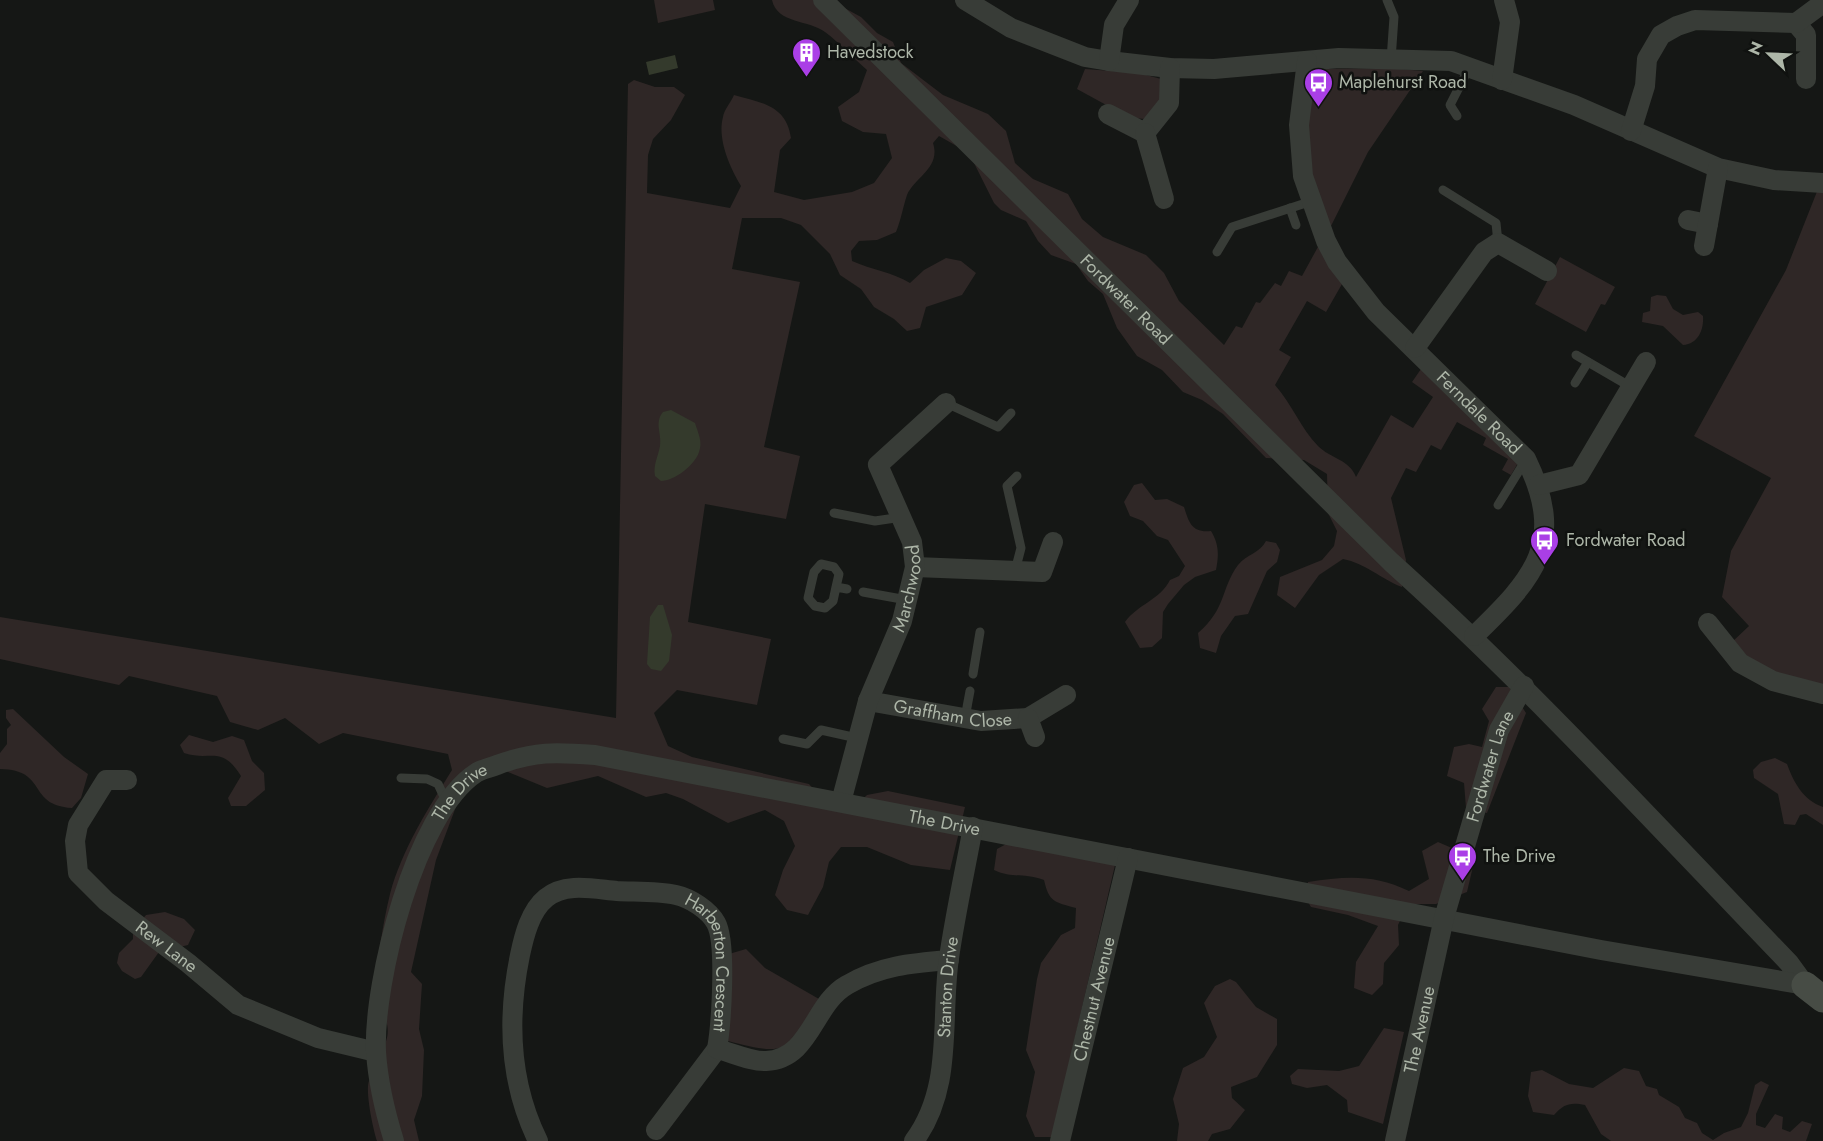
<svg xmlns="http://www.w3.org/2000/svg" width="1823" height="1141" font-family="Jost,sans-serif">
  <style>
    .green { fill: #2f2726 }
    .water { fill: #343a2c }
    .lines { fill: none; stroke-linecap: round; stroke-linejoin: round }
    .lane { stroke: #383c37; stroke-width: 9 }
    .street { stroke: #383c37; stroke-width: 20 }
    .secondary { stroke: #474c45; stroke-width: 27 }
    .labels { text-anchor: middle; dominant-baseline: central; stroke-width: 5; stroke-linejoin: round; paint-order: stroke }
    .poi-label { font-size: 18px; fill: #adb6a8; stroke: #101210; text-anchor: start }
    .street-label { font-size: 18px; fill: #adb6a8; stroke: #101210 }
  </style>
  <rect width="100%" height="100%" fill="#151715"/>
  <g class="green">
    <polygon points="654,0 713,0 715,10 658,23"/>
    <path d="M772 0H837L839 5 861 17 877 33 893 42 901 63 943 95 988 114 1006 131 1015 163 1033 179 1068 194 1082 219 1103 237 1146 255 1164 273 1179 301 1224 345 1236 326 1242 328 1256 302 1260 303 1275 283 1281 286 1289 271 1302 276 1319 245 1342 284 1326 312 1307 301 1279 350 1291 357 1275 385C1292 404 1301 429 1318 446 1331 459 1349 459 1356 477L1391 415 1413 428 1433 397 1412 382 1421 369 1518 463 1511 475 1502 470 1508 459 1483 445 1486 438 1457 422 1441 450 1431 445 1416 472 1406 468 1391 498 1406 560 1402 587C1381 579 1365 563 1343 559L1319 575 1295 608 1277 595 1280 577 1322 560 1334 546 1337 531 1328 513 1327 474 1304 460 1266 458 1223 414 1202 400 1183 392 1162 370 1137 356 1117 328 1103 294 1088 281 1076 264 1051 255 1038 241 1026 221 1001 210 994 203 969 153 939 136 933 143C941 168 915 177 907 195 903 207 901 220 896 232L877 240 859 241 851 251 852 261C872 270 892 272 910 283L924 270 946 258 961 261 976 273 962 295 926 307 920 328 907 331 894 319 874 307 861 289 840 275 830 254 801 225 781 218H742L732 269 800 282 764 447 800 456 786 519 705 504 688 622 771 639 757 705 677 690 654 713 668 746 692 757 809 784 829 807 850 811 867 795 888 791 965 807 950 870 911 865 867 847H841L829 862 823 887 808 915 787 910 775 895 783 870 795 846 784 821 765 810 728 823 683 799 666 793 646 797 598 776 547 788 503 770 479 782 460 796 436 860 411 972 422 984 419 1029 424 1050 422 1096 414 1120 419 1141H377C373 1129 365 1091 369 1081 383 1039 401 1039 373 994 378 961 382 926 390 894 402 849 428 809 452 770L448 754 343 733 319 744 285 718 258 730 230 722 217 696 129 676 119 685 0 659V617L616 718 628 84 634 80 655 87H674L685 95 671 120 653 139 648 155 647 193 730 208 741 186C730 168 717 139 723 117 724 110 731 102 734 95 762 103 786 105 791 138L780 150 774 192 804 200 852 192 874 183 892 158 886 134 863 132 842 121 838 107 859 92 867 70C853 58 840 43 825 32 810 20 777 24 772 0Z"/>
    <polygon points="1389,68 1423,71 1368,152 1329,230 1311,172 1307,122 1315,69"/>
    <polygon points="1085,69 1139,73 1161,79 1161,102 1146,119 1130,118 1077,89"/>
    <path d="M1818 189 1823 190V686C1789 677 1754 671 1731 643L1749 626 1722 597 1731 551 1771 478 1694 436 1786 270Z"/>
    <polygon points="1560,257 1615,287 1605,305 1601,304 1586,332 1535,304"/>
    <path d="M1657 295 1666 296 1673 309 1683 315 1698 312 1703 316C1704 330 1698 344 1683 345L1663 326 1642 322 1643 313 1650 311 1651 297Z"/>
    <path d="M1142 483 1155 500 1167 499 1184 507C1189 523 1192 533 1211 531 1219 544 1219 555 1216 570L1195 577 1184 585 1168 604 1163 612 1162 638 1152 647 1140 648 1125 622C1138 604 1160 600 1170 580L1179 576 1185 566 1168 540 1157 536 1143 521 1130 516 1124 502 1134 485Z"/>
    <path d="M1266 541 1276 543 1280 550 1277 562 1267 571 1248 614 1235 616 1221 636 1216 653 1200 648 1198 633C1227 608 1220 590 1238 565 1247 554 1260 553 1266 541Z"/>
    <polygon points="1496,687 1509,687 1526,713 1487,813 1466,808 1464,783 1447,776 1454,747 1469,744 1482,747 1489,721 1482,709"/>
    <path d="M13 709 64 757 88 774 81 798 72 808C26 805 49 770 0 769V753L7 744V729L11 725 6 718V710Z"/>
    <path d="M189 735 213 742 232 736 244 740 252 761 264 773 265 790 246 806H231L228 798 241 776C221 744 211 762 184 753L180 745Z"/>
    <path d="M1775 758 1787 764C1794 783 1803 800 1823 807V825L1806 814 1800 815 1795 825 1784 824 1778 794 1754 778 1753 770 1761 762Z"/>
    <path d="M1010 842 1115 865 1052 1137H1035L1026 1116 1035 1072 1026 1050 1037 979 1041 963 1061 935 1075 928 1076 908C1054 902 1049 902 1044 880 1022 872 1013 879 994 870L997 849Z"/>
    <path d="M1438 842 1475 858 1467 892 1436 904H1408L1398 925 1399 945 1384 963 1383 984 1372 995 1354 988 1356 962 1378 926 1348 915 1311 907 1305 897 1308 882C1346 876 1374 874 1409 891L1429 879 1422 851Z"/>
    <polygon points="165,912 184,919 195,930 188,945 159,952 141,977 135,979 122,971 117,963 119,953 133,939 133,931 146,915"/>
    <path d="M746 949 765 968 819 999C789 1052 789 1057 728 1041L729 954Z"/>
    <polygon points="1230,979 1236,982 1256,1007 1277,1019 1277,1045 1257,1077 1231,1087 1232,1098 1245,1110 1230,1129 1212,1134 1208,1141 1177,1141 1179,1124 1173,1099 1183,1068 1204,1057 1217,1037 1204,1003 1215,986"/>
    <polygon points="1384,1028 1404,1032 1383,1124 1348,1112 1347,1100 1327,1085 1307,1088 1292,1084 1290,1076 1298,1069 1339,1071 1359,1066"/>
    <path d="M1624 1068 1639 1071 1646 1086 1657 1089 1659 1095 1679 1107 1685 1118 1697 1123 1702 1133 1713 1140 1724 1133 1741 1127 1748 1113 1755 1085 1761 1081 1769 1085 1756 1114V1125L1765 1128 1775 1114 1783 1117 1782 1129 1790 1132 1802 1121 1812 1124 1806 1141H1611L1601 1134 1585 1105C1570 1102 1564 1104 1554 1115L1533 1112 1528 1096 1531 1072 1542 1070 1569 1084 1593 1088Z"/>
  </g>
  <g class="water">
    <polygon points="675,55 678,68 649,75 646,62"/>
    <path d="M671 410 695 423C698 433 703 442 699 452 695 465 674 481 661 481L655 476C653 465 658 457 660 446 662 433 654 423 663 412Z"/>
    <polygon points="658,605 663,605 672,635 669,661 661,671 651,669 647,664 650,617"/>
  </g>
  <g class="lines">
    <g class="lane">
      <polyline points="1387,0 1394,17 1391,60"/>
      <polyline points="1457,116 1450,105 1469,68"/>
      <polyline points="1443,190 1496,223 1498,243"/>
      <polyline points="1290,208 1296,225"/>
      <polyline points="1217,252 1232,227 1312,201"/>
      <polyline points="1576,355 1631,387"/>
      <polyline points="1575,383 1588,362"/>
      <polyline points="946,403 998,427 1011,413"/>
      <polyline points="1498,505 1525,461"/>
      <polyline points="834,513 875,521 902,517"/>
      <polyline points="1015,571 1021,548 1007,486 1017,476"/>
      <polyline points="836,587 839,574 834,567 821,564 814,572 808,598 815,606 825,608 833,601 836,587 847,589"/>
      <polyline points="863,592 907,600"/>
      <polyline points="973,674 980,632"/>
      <polyline points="965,718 970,691"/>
      <polyline points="783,739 807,744 821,730 857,738"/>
      <polyline points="401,778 427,779 438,784 447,803"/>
    </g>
    <g class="street">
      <path id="s1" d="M823 0 1391 562C1531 688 1658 827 1789 963L1805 985"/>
      <polyline points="965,0 1011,28 1085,57 1109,61 1170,68 1214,69 1339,58 1451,61 1574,105 1718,168 1774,180 1823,183"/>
      <polyline points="1796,23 1806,35 1806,79"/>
      <polyline points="1109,61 1114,25 1129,0"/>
      <path id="s2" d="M1307 61 1299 125 1303 176 1326 241 1337 262 1376 312 1526 459C1567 543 1534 578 1474 636"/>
      <polyline points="1502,80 1510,22 1504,0"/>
      <polyline points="1108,114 1145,133 1169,103 1170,68"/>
      <polyline points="1631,131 1645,86 1647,59 1661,35 1677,26 1695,20 1796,23 1823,3"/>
      <polyline points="1145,133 1164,199"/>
      <polyline points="1688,220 1708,224"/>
      <polyline points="1704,246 1718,168"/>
      <polyline points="1415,348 1484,252 1498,243 1547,271"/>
      <polyline points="1539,485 1579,475 1646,362"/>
      <polyline points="915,567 1042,572 1053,542"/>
      <polyline points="1708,623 1740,663 1773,681 1823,694"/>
      <path id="s3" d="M868 701 981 721 1028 718 1066 695"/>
      <polyline points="1028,718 1035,737"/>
      <path id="s4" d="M127 780H106L78 825 75 841 78 873 106 901 188 963 238 1005 318 1038 376 1052"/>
      <path id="s5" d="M841 802 868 701 902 621 915 567 912 542 878 465 946 403"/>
      <polyline points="656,1130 717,1049"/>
      <path id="s6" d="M394 1141C385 1112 378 1082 376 1052 373 982 415 813 476 773 482 769 490 768 497 765 535 751 555 752 595 755L1601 950 1805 985"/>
      <path id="s7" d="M538 1141C509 1082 507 1018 520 955 524 936 530 911 546 898 565 882 594 889 617 891 635 892 657 891 676 895 690 898 709 910 716 923 727 943 721 1026 717 1049 731 1052 751 1062 766 1061 811 1059 813 1004 847 985 879 966 912 963 949 960"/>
      <path id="s8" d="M914 1141C954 1087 940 1020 949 958 955 915 965 871 973 827"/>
      <path id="s9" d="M1060 1141 1128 858"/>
      <path id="s10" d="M1395 1141 1444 918 1499 730 1524 686"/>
    </g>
    <polyline class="secondary" points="1805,985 1823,999"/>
  </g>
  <defs>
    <symbol id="building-pin" viewBox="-11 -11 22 30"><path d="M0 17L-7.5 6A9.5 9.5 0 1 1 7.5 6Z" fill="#aa3fe6" stroke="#101210"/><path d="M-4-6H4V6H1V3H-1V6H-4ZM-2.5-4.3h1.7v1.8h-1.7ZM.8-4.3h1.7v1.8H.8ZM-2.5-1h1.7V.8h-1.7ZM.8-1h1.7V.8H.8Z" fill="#fff"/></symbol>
    <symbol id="bus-pin" viewBox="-11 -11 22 30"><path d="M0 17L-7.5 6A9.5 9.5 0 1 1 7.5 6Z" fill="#aa3fe6" stroke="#101210"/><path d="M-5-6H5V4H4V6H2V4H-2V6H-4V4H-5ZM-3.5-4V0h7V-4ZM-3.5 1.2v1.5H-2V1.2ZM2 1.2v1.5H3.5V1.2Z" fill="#fff"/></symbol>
  </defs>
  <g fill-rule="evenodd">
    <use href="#building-pin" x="790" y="36" width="33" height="45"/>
    <use href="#bus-pin" x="1302" y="66" width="33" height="45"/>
    <use href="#bus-pin" x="1528" y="524" width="33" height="45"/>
    <use href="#bus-pin" x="1446" y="840" width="33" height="45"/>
  </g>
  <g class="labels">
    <g class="poi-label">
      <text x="827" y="52">Havedstock</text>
      <text x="1339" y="82">Maplehurst Road</text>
      <text x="1566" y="540">Fordwater Road</text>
      <text x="1483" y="856">The Drive</text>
    </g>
    <g class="street-label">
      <text stroke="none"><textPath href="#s1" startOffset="426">Fordwater Road</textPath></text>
      <text stroke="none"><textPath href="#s2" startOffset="416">Ferndale Road</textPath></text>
      <text stroke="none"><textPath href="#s5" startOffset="225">Marchwood</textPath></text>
      <text stroke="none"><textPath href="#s3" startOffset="86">Graffham Close</textPath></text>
      <text stroke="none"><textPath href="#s10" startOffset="387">Fordwater Lane</textPath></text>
      <text stroke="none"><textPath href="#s6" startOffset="370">The Drive</textPath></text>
      <text stroke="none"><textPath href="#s6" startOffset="873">The Drive</textPath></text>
      <text stroke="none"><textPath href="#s4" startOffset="238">Rew Lane</textPath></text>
      <text stroke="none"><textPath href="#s7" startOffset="472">Harberton Crescent</textPath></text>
      <text stroke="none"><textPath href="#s8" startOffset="160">Stanton Drive</textPath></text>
      <text stroke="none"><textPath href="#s9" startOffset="146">Chestnut Avenue</textPath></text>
      <text stroke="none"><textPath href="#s10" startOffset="114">The Avenue</textPath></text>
    </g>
  </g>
  <g transform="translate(1769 54) rotate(293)" stroke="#101210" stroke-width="4.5" paint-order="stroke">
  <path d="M0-4.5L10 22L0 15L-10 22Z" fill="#adb6a8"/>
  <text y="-9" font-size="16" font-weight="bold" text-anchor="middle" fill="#adb6a8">N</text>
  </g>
</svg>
